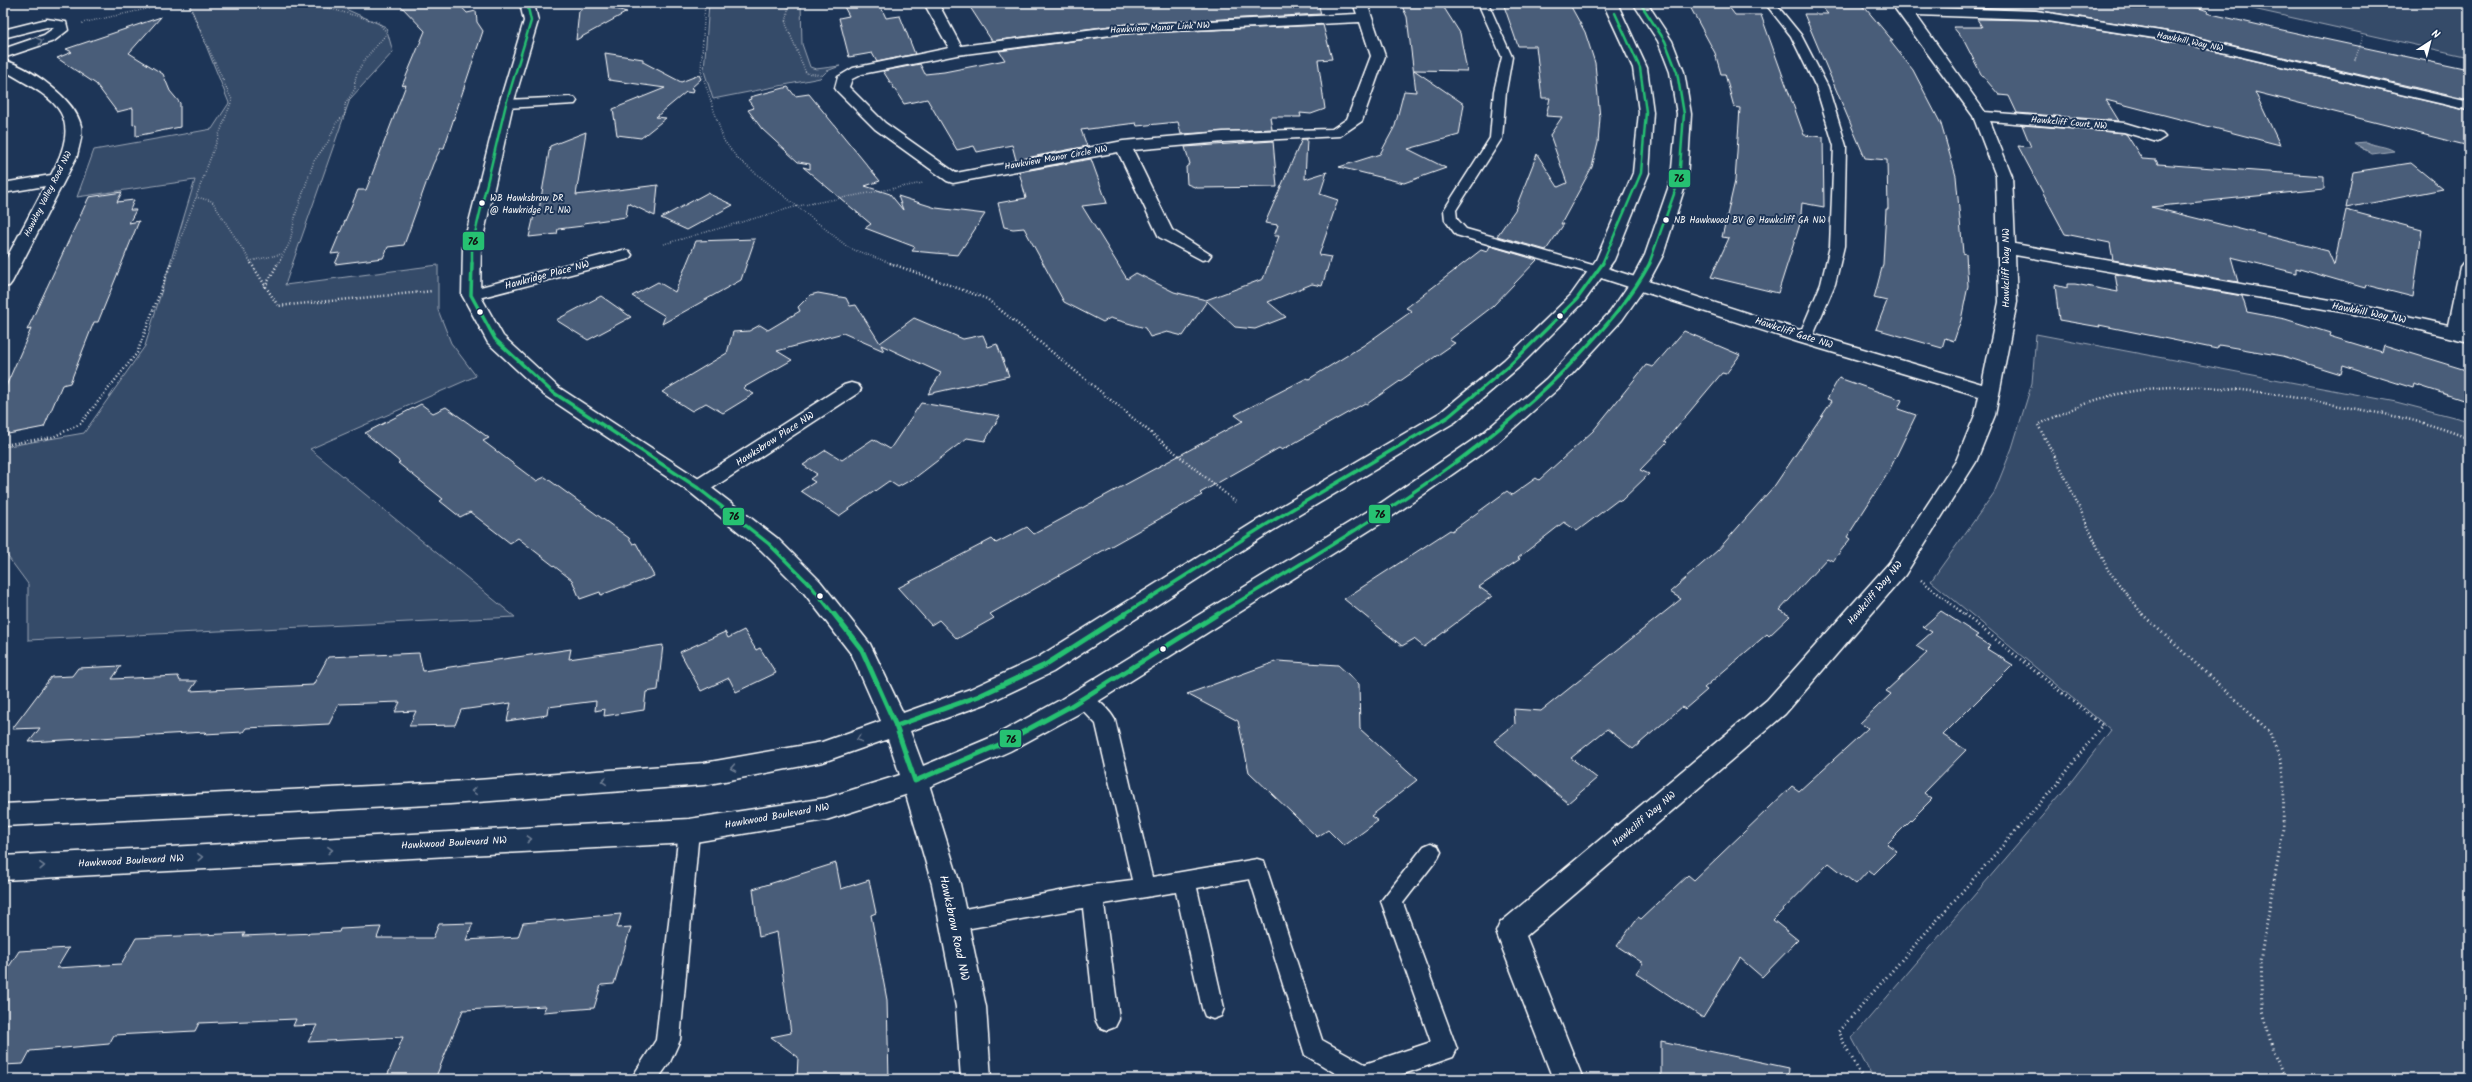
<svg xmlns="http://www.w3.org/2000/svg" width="2472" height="1082" font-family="Kalam,sans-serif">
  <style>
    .green { fill: #364b69; stroke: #9aa5b4 }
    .water { fill: #617289; stroke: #a0aab8 }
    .building { fill: #4a5d79; stroke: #fff }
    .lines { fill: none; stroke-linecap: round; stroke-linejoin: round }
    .service-casing { stroke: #fff; stroke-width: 3 }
    .minor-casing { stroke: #fff; stroke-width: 3 }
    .tertiary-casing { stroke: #fff; stroke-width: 3 }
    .path-far2 { stroke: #fff; stroke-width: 1.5; stroke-dasharray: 0.5 2; stroke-linecap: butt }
    .path-far1 { stroke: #fff; stroke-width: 2.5; stroke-dasharray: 1 2.5; stroke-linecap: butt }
    .path { stroke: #fff; stroke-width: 3; stroke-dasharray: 1 3.5; stroke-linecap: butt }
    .service { fill: #1d3557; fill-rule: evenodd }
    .minor { fill: #1d3557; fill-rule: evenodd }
    .tertiary { fill: #1d3557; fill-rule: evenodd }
    .bus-1-far2-casing { stroke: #1d3557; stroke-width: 4.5 }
    .bus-1-far1-casing { stroke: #1d3557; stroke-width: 6 }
    .bus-1-casing { stroke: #1d3557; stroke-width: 8 }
    .bus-1-far2 { stroke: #26c172; stroke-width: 2.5 }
    .bus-1-far1 { stroke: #26c172; stroke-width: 3.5 }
    .bus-1 { stroke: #26c172; stroke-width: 5 }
    .oneway { stroke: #6c7c92 }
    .bus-dot { fill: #fff; stroke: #1d3557; stroke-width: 1.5 }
    .labels { text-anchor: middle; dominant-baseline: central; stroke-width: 4; stroke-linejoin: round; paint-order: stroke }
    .far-street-label { font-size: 9px; fill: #fff; stroke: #1d3557 }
    .bus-label { font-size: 9px; fill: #fff; stroke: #1d3557; text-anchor: start }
    .street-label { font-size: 10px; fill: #fff; stroke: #1d3557 }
    .near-street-label { font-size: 12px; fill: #fff; stroke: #1d3557 }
    .line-badge { stroke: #1d3557; stroke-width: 1.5 }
    .pale-badge-label { font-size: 11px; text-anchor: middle; font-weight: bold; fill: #111 }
  </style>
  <rect width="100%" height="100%" fill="#1d3557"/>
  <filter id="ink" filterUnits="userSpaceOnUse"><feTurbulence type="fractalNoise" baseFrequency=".025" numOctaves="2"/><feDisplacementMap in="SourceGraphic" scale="8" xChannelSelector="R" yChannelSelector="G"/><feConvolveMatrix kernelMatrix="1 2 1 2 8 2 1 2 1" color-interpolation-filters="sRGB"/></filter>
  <g filter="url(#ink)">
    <g class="green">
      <polygon points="189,3 332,3 386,27 393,52 350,99 285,285 438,265 438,310 451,343 476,376 310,449 515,617 28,640 28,584 3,550 3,447 84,433 145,346 195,180 77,197 94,150 212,129 229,103"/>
      <polygon points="709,3 801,3 802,44 810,67 816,69 840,66 827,71 820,78 713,99 704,71"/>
      <polygon points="2226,3 2469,3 2469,57"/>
      <polygon points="2036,334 2396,402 2469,421 2469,1079 1874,1079 1852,1038 2066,788 2111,730 1931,581 1994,493 2012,448 2032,383"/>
    </g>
    <path class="water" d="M2366 142C2376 147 2384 145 2394 151L2372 154 2354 143Z"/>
    <g class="building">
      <polygon points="398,3 458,3 467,13 476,11 477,22 483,31 444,148 441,148 433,164 404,245 388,247 383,258 335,264 340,253 331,254 358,190 366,190 406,85 402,86 425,31"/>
      <polygon points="593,3 627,12 576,40 579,11"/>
      <polygon points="842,3 879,3 886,18 900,16 915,54 877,62 872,53 849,57 839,18 849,16"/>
      <polygon points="977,3 1318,3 1321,14 1126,24 992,41 970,7 979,6"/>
      <polygon points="1441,3 1460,33 1467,71 1414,70 1464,104 1459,135 1408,149 1446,168 1404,183 1339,167 1380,154 1395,126 1404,91 1416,92 1407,17 1401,4"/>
      <polygon points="1503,3 1569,3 1585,32 1595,63 1600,118 1598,143 1592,167 1561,224 1564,224 1546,250 1497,236 1515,210 1537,154 1558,187 1567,183 1550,135 1562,117 1546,116 1550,98 1542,98 1536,46 1518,46"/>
      <polygon points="1688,3 1726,3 1735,15 1761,15 1804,135 1823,137 1824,207 1802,203 1800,224 1778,293 1711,277 1729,238 1722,237 1735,181 1740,108 1734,107 1725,74 1721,74 1715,53"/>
      <polygon points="1818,3 1857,3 1866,9 1893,41 1890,41 1913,70 1941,124 1956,176 1963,253 1966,254 1968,286 1961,320 1954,341 1945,338 1942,348 1876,329 1887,301 1874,298 1883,264 1886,209 1888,209 1887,160 1865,158 1804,14 1828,14"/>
      <polygon points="1967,3 2177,3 2199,8 2208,11 2207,13 2259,25 2469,70 2469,100 2179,33 2036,10 1970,7"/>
      <polygon points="161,17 129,53 163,74 170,91 180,103 180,127 136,136 136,124 133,125 133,108 117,112 96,84 57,58 72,52 66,49"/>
      <polygon points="1977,19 2036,20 2179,43 2469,111 2469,146 2255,92 2280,145 2106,100 2119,121 2017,113 2009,96 1999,95 1981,74 1963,39 1953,27 1982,27"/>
      <polygon points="1323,25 1332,59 1318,60 1325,109 1311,114 1300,113 1301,117 1270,117 1272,129 1181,134 1178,122 1137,126 1136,123 1081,130 1087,146 1016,160 1012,145 977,152 974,146 957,150 927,99 904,104 883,71 920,64 925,74 944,72 1005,60 999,51 1126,34"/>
      <polygon points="605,53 643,59 643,62 681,82 699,75 701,79 691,88 694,89 693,93 686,92 656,117 666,118 641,138 617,135 613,109 665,88 609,80"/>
      <polygon points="788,87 795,96 809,94 880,181 865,186 890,194 903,210 898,196 936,208 985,214 958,255 912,251 915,247 865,228 871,224 803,167 810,169 810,164 798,162 762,129 748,110 754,108 748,100 751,99 750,97"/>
      <polygon points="2022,125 2124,133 2127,135 2142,159 2156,160 2158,164 2324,176 2324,189 2151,207 2328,251 2334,265 2346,210 2422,230 2413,297 2366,285 2365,288 2296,268 2296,273 2231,257 2238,282 2113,260 2110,243 2065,234 2018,146 2031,147"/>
      <polygon points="586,132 576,195 658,185 655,216 628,203 626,217 584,223 583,226 558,229 557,234 529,237 535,211 539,210 550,146"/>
      <polygon points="1302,139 1307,139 1305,179 1327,172 1320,194 1338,200 1319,255 1331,257 1322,286 1312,284 1268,302 1286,317 1255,329 1235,327 1207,301 1183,336 1167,332 1150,337 1145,328 1110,318 1103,322 1064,302 1024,228 1013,229 1004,227 998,203 1026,198 1019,172 1091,159 1107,203 1082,206 1127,279 1136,273 1174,292 1206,300 1263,279 1279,236 1274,236 1278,225 1265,223"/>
      <polygon points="1273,141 1277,187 1197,188 1187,184 1186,167 1190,164 1185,147"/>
      <polygon points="2411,163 2443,189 2346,208 2353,172"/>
      <polygon points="122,192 117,202 134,200 130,210 136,210 129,223 139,221 98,322 94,322 70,383 62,385 44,427 3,435 3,393 31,329 27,330 89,197"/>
      <polygon points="707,193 733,205 687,230 661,218"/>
      <polygon points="755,239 741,280 662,324 665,316 632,296 658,282 675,292 696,241"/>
      <polygon points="1490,246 1537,260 1492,307 1449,340 1455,343 1367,404 1365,403 1282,450 1279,448 1200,493 1202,495 990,614 994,618 957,639 939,620 931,625 898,588 992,539 996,543 1027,527 1034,534 1243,421 1235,415 1307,378 1309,379 1364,345 1412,311 1406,308 1481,250 1487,252"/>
      <polygon points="2115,274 2242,296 2247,312 2285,319 2330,333 2329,336 2382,352 2384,345 2469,371 2469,402 2414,384 2413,388 2343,366 2341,374 2283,356 2219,345 2217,349 2099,325 2100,327 2059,320 2055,285 2067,288 2067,284 2075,284 2118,292"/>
      <polygon points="818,293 846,298 850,306 856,305 880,343 914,318 963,339 983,335 988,347 997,344 1009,376 928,394 941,373 881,345 884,351 843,333 777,351 792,360 743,388 754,394 723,413 706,403 692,411 662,392 727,353 733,332 749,331 760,325 768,330 800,311 798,307 810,295"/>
      <polygon points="601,296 631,317 588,340 556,320"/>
      <polygon points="1684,331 1740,355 1726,374 1722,373 1665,441 1667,442 1640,470 1649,474 1621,501 1618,500 1577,531 1564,522 1518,558 1520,559 1479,587 1492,596 1424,647 1414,639 1402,646 1344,599 1450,530 1452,531 1507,491 1512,495 1536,478 1539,480 1593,431 1646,365 1653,367"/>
      <polygon points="1839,378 1902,400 1898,409 1916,415 1888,473 1847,537 1850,539 1833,561 1827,558 1780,610 1790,616 1769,636 1767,634 1704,688 1707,690 1685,709 1682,707 1633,749 1607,729 1571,758 1597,778 1568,803 1494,741 1515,724 1514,709 1541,711 1681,599 1670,592 1718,550 1775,485 1832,401 1827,399"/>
      <polygon points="921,403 1000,416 985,441 967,438 916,477 898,487 889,481 839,516 801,491 815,482 810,479 817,474 803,465 826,450 842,460 873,439 890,449"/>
      <polygon points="421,404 433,413 446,407 489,438 483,441 536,481 545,477 629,538 633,544 636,543 654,576 626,587 622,587 601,595 600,592 580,599 572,580 518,538 510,543 470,512 460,517 440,501 443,499 398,463 400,462 365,433"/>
      <polygon points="1941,611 1978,635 1975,637 1990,646 1987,649 2013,665 1943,735 1966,750 1924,793 1932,799 1887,844 1897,851 1874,874 1869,870 1856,884 1829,863 1773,920 1798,940 1762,977 1740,958 1703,1018 1636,973 1643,963 1617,946 1638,917 1641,919 1688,875 1694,880 1792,786 1799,791 1868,728 1860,723 1891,694 1886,691 1927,653 1916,646 1932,632 1923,627"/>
      <polygon points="744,630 756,650 760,648 776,673 736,692 729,678 701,691 680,652 725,632 728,638"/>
      <polygon points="663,645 658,690 646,692 644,710 604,716 605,709 595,711 596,701 548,707 547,715 507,721 511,703 461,710 455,725 409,726 416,711 395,712 400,702 339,704 329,724 246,728 243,732 204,734 206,732 29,742 40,728 12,729 51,677 72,676 78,668 121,666 112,679 178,676 180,681 197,681 190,691 313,685 328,657 419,653 423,671 571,649 569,659"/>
      <polygon points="1278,661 1338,665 1359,684 1360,729 1417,780 1371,816 1378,821 1344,846 1328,830 1317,837 1249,772 1238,721 1187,694"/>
      <polygon points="836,863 841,889 869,880 876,913 871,915 887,1000 889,1079 797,1079 798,1057 771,1037 791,1033 777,932 759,937 753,889"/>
      <polygon points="621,914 617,928 631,927 623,954 614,984 601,985 594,1008 543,1012 546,1006 463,1010 435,1079 386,1079 403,1037 308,1042 317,1025 293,1026 296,1019 199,1023 195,1031 114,1035 109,1044 30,1051 23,1064 3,1065 3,976 19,951 69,948 57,968 121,964 136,938 245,933 243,936 339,932 340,929 381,927 377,938 433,938 439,924 473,923 466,940 518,937 523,923"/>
      <polygon points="1661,1041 1789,1068 1788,1079 1661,1079"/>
    </g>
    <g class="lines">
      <defs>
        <g id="service">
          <polygon points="1478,3 1488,3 1512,57 1506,91 1502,138 1456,210 1457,219 1466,229 1603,268 1605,271 1603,274 1593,274 1456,235 1445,220 1444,210 1490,138 1494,91 1502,57"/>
          <polygon points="1765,3 1775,3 1801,35 1828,87 1846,146 1844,246 1835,284 1812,338 1805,342 1798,338 1821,284 1830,246 1834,146 1816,87 1791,36"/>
          <path d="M1082 691C1094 695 1109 709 1115 720L1152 877 1257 859 1264 861 1322 1040 1365 1064 1431 1042 1381 901 1424 846 1431 843 1438 846 1441 852 1438 858 1403 903 1457 1049 1453 1057 1389 1079H1345L1305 1055 1250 879 1197 888 1224 1008 1221 1016 1213 1019 1205 1016 1202 1008 1176 892 1104 904 1119 1019 1115 1027 1107 1030 1099 1027 1095 1019 1083 908 954 931 946 928 943 921 946 914 954 911 1092 885 1132 880 1096 724 1072 699 1075 694Z"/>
          <polygon points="689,822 696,825 699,831 680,1040 670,1062 658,1079 631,1079 656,1040 679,831 682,825"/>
        </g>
        <g id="minor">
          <path d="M924 3H938L961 46 1126 25 1357 14 1353 3H1367L1385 56 1362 121 1340 136 1223 142 1133 150 1172 230 1211 255 1208 259 1202 260 1159 237 1118 152 953 183 947 181 875 129 837 91 835 88 838 77 853 68 949 48ZM1360 22 1371 56 1347 119 1332 129 1223 132 1123 141 956 173 885 123 849 87 852 79 862 74 957 55 1126 33Z"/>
          <polygon points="1891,3 1905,3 1910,7 2036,11 2179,34 2469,102 2469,110 2179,42 2036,19 1916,15 1985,112 2125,123 2162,134 2165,137 2157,142 2124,132 1990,121 2012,176 2015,244 2359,305 2448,325 2460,267 2463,263 2469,262 2469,312 2466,330 2469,330 2469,342 2359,315 2015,255 2017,302 1995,415 1976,462 1905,575 1785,714 1526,936 1583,1079 1553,1079 1496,932 1500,923 1767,700 1889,563 1956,461 1975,415 1979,396 1798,342 1592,275 1589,271 1592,267 1604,267 1812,334 1982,384 1999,302 1996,176 1973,116"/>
          <polygon points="47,19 66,22 68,30 54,41 3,58 3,49 44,35 54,28 47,27 3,38 3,30"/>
          <path d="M3 60C28 66 76 99 81 126 83 137 79 145 77 156L12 282 9 286 3 287V265L45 186 3 193V183L51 175C85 112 55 100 3 70Z"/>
          <polygon points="570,97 575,98 577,101 575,104 506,108 499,104 506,100"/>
          <polygon points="623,250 629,251 632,255 629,259 471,300 465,299 462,295 465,291"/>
          <polygon points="851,383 858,385 861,389 858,393 705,493 698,495 691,493 687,488 691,483 844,385"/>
          <polygon points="915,770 924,773 928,781 960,884 986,1007 991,1079 961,1079 956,1007 932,884 902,781 906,773"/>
        </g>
        <polygon id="tertiary" points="520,3 534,3 538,21 513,104 481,246 480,295 503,336 558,387 705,483 777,538 820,581 870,644 903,713 970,689 1037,658 1256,521 1441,412 1504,360 1571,295 1596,260 1633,173 1639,112 1633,68 1603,3 1617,3 1647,68 1653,112 1649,173 1614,260 1583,303 1518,368 1455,422 1272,531 1053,672 988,703 910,731 923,766 992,737 1060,700 1378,505 1483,433 1546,379 1610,312 1630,283 1645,255 1671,180 1677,114 1670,72 1658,41 1633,3 1647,3 1672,41 1684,72 1691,114 1687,180 1663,255 1648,283 1622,320 1560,387 1497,443 1394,515 1078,714 1010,751 924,789 826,820 689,843 3,880 3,856 689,819 826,798 900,775 888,739 823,762 704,785 450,804 3,826 3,804 450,782 704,763 822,742 881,721 852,655 804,593 761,550 691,493 544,395 488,343 462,295 463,246 499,104 524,21"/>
      </defs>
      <use href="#service" class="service-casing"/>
      <use href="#minor" class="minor-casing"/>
      <use href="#tertiary" class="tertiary-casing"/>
      <g class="path-far2">
        <polyline points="188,3 232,100 196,197 212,201 252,264"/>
        <polyline points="705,3 701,71 724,141 738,159 849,248 893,264"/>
        <polyline points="789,3 786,24 806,73 822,75"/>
        <polyline points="82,23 174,3"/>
        <polyline points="2355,60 2364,34"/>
        <polyline points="664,244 798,206 923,183"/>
        <polyline points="250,261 282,254"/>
        <polyline points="171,264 196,197"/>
        <path d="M278 264 290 242 296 213 314 161 328 142 336 123 345 115V104L355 89C352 68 375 49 387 33L378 22 328 8 322 3"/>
      </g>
      <g class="path-far1">
        <polyline points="251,263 278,306 433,291"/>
        <polyline points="890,263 987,299 1237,503"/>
        <polyline points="265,287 278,263"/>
        <polyline points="3,445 53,437 80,424 137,353 171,263"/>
        <polyline points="1921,580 1965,615"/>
        <path d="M2143 615 2108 570 2062 470 2038 425C2063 413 2087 401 2114 395 2189 377 2266 392 2340 406 2384 414 2428 421 2469 439"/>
      </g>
      <g class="path">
        <polyline points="2142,614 2269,731 2281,761 2284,786 2283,830 2260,961 2262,1007 2273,1051 2286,1079"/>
        <polyline points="1863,1079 1838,1032 2058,783 2102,725 1964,614"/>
      </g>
      <use href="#service" class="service"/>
      <use href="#minor" class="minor"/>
      <use href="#tertiary" class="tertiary"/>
      <defs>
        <g id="bus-1-far2">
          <polyline points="1640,3 1665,41 1677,72 1684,114 1679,180 1649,264"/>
          <polyline points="472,264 472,246 506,104 531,21 527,3"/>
          <polyline points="1602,264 1641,173 1646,112 1640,68 1615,13"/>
        </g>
        <g id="bus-1-far1">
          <polyline points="472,263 471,295 495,339 551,391 698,488 769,544 812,587 834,615"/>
          <polyline points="1123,615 1264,526 1448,417 1511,364 1577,299 1603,263"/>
          <path d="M1217 615C1343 537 1478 463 1580 354 1607 325 1631 298 1650 263"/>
        </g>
        <g id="bus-1">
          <polyline points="834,614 862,650 896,726 915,781 1001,744 1069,707 1218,614"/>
          <polyline points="896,726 979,696 1045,665 1125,614"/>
        </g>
      </defs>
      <use href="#bus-1-far2" class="bus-1-far2-casing"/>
      <use href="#bus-1-far1" class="bus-1-far1-casing"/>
      <use href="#bus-1" class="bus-1-casing"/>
      <use href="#bus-1-far2" class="bus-1-far2"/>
      <use href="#bus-1-far1" class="bus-1-far1"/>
      <use href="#bus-1" class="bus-1"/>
    </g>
    <defs><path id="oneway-chevron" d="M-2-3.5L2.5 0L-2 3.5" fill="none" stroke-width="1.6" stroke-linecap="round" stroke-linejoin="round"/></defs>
    <g class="oneway">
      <use href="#oneway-chevron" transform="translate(40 41) rotate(-19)"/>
      <use href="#oneway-chevron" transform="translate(859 739) rotate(161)"/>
      <use href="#oneway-chevron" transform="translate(733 768) rotate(170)"/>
      <use href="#oneway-chevron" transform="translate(604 781) rotate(176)"/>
      <use href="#oneway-chevron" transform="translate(474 791) rotate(176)"/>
      <use href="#oneway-chevron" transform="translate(529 839) rotate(-3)"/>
      <use href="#oneway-chevron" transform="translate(330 850) rotate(-3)"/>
      <use href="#oneway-chevron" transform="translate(200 857) rotate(-3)"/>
      <use href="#oneway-chevron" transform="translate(42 866) rotate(-3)"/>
    </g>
  </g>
  <g class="bus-dot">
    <circle cx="482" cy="203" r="3.5"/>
    <circle cx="1666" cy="220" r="3.5"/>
    <circle cx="480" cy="312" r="3.5"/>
    <circle cx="1560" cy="316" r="3.5"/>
    <circle cx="820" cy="596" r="3.5"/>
    <circle cx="1163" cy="649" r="3.5"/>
  </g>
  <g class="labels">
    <g class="far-street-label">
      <text transform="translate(1160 28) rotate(-3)">Hawkview Manor Link NW</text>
      <text transform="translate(2190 42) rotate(12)">Hawkhill Way NW</text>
      <text transform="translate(2069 123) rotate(5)">Hawkcliff Court NW</text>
      <text transform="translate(1056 158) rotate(-10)">Hawkview Manor Circle NW</text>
      <text transform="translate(48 194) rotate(-63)">Hawkley Valley Road NW</text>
    </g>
    <g class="bus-label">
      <text x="490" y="198">WB Hawksbrow DR<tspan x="490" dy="12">@ Hawkridge PL NW</tspan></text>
      <text x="1674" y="220">NB Hawkwood BV @ Hawkcliff GA NW</text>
    </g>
    <g class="street-label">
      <text transform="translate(2006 268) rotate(-90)">Hawkcliff Way NW</text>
      <text transform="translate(547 275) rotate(-15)">Hawkridge Place NW</text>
      <text transform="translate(2369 313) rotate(11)">Hawkhill Way NW</text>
      <text transform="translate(1794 333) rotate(18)">Hawkcliff Gate NW</text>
      <text transform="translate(775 439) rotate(-33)">Hawksbrow Place NW</text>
      <text transform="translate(1875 593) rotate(-50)">Hawkcliff Way NW</text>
      <text transform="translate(777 816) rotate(-10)">Hawkwood Boulevard NW</text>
      <text transform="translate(1644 819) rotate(-40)">Hawkcliff Way NW</text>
      <text transform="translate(454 843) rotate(-3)">Hawkwood Boulevard NW</text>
      <text transform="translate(131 861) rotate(-3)">Hawkwood Boulevard NW</text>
    </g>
    <g class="near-street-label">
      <text transform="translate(954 928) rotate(78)">Hawksbrow Road NW</text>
    </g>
  </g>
  <g class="line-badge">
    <rect x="1668" y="169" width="23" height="19" rx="4" fill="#26c172"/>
    <rect x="462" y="231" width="23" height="20" rx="4" fill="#26c172"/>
    <rect x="1368" y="504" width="23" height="20" rx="4" fill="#26c172"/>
    <rect x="722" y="507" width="23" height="19" rx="4" fill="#26c172"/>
    <rect x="999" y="729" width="23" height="19" rx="4" fill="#26c172"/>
  </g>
  <g class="pale-badge-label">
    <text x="1679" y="182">76</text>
    <text x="473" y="245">76</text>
    <text x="1380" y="518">76</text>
    <text x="734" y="520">76</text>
    <text x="1011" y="743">76</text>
  </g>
  <rect width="2472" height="1082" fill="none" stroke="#1d3557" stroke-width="16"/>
  <rect x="8" y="8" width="2456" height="1066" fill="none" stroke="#fff" stroke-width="1.5" filter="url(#ink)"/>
  <g transform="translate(2430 42) rotate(36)" stroke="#1d3557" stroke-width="3" paint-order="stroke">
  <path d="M0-3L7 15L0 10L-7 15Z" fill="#ffffff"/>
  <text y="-6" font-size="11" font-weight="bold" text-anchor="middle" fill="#ffffff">N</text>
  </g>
</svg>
